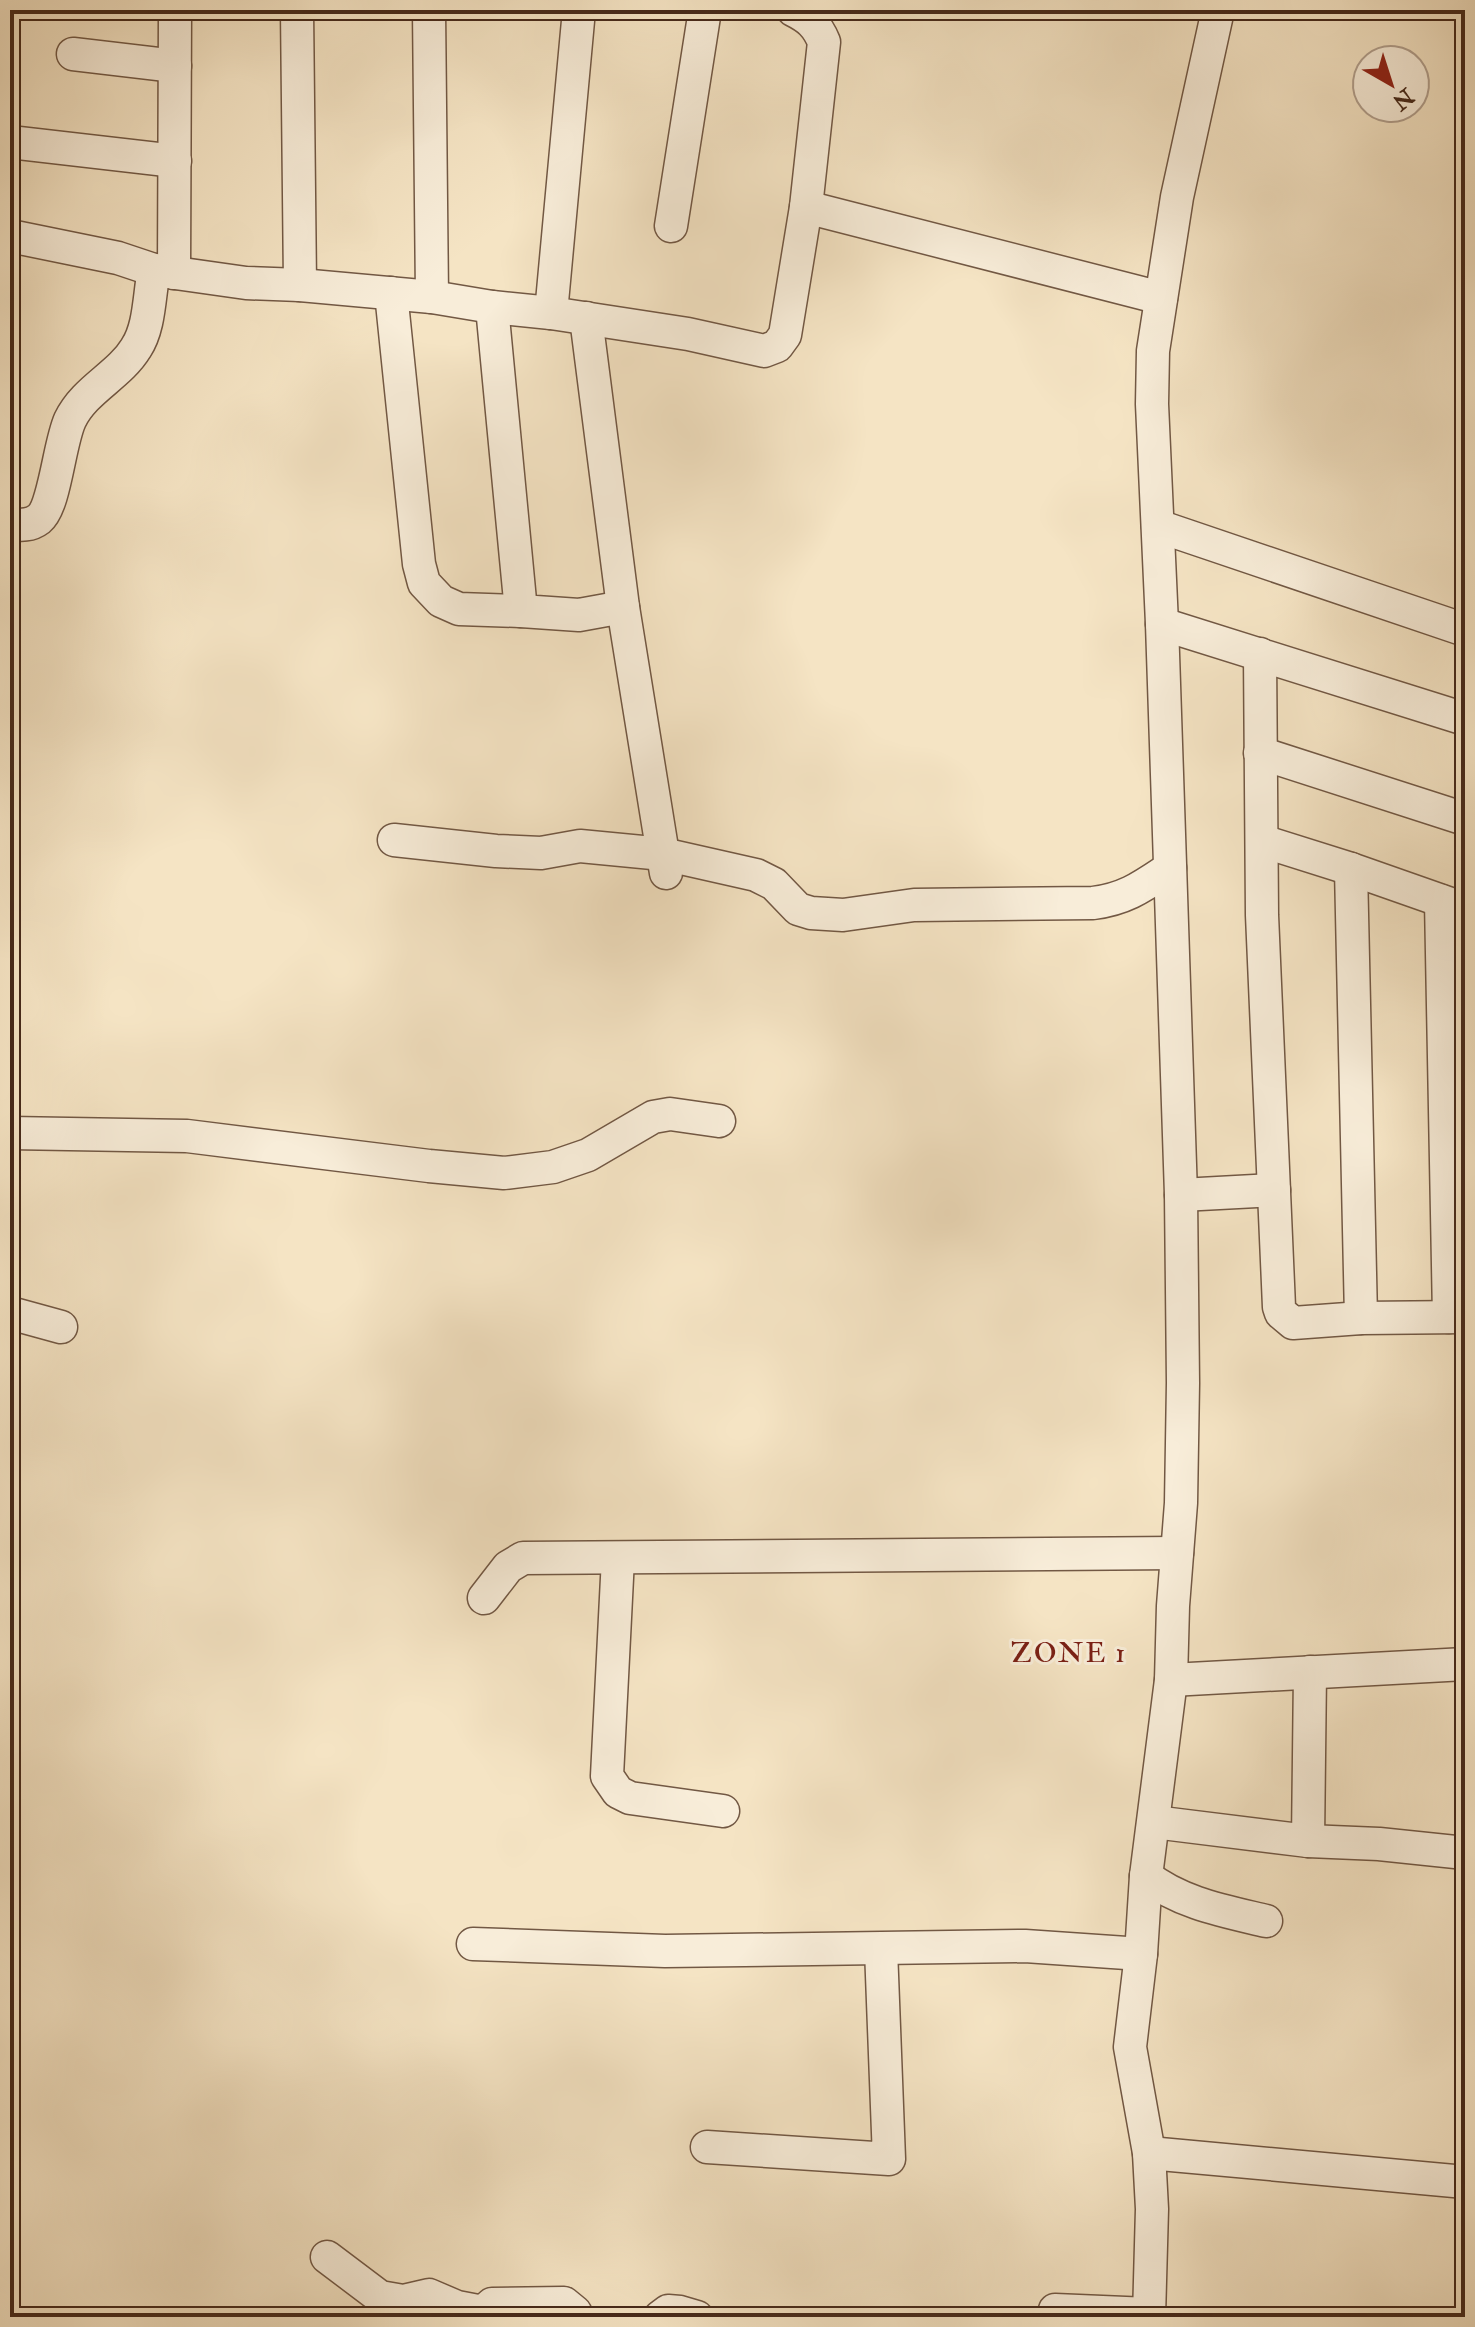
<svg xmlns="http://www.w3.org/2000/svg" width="1475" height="2327" font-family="'IM FELL Double Pica',serif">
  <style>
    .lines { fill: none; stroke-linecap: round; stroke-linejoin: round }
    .minor-casing { stroke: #725844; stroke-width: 35 }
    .minor { stroke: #f8edd9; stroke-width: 32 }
    .labels { text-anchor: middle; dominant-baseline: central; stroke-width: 6; stroke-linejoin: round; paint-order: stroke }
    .neighbourhood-label { font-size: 28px; letter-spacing: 2px; fill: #7a1f14; stroke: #f8edd9 }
  </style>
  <rect width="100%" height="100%" fill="#f5e4c4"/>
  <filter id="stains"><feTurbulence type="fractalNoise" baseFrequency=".0025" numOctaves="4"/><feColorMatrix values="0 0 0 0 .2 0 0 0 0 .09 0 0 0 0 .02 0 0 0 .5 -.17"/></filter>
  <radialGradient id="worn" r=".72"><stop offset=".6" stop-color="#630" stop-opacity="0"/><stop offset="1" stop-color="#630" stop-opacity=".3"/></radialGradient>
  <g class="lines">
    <defs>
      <g id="minor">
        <polyline points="297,10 300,285"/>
        <polyline points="429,10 432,297"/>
        <polyline points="73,54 175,66"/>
        <polyline points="10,142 175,161"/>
        <polyline points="806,207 1161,298"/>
        <polyline points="671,226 705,10"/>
        <path d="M10 236 118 258 154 270 246 283 300 285 432 297 492 307 551 313 688 334 764 351 777 346 785 335 806 207 824 42C817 25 809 18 793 10"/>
        <polyline points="174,273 175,10"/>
        <polyline points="391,293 419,564 424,583 441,601 459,609 521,611"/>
        <polyline points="492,307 521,611 579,615 623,607"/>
        <polyline points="551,313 579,10"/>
        <polyline points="586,318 623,607 666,873"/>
        <path d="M10 524C21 525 30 526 39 519 55 506 59 444 70 420 85 389 119 376 136 348 150 327 149 295 154 270"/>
        <polyline points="1158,526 1465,630"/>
        <polyline points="1162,624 1465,719"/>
        <polyline points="1260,654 1262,915 1279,1307 1281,1313 1293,1323 1361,1318 1465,1317"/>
        <polyline points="1260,753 1465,819"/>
        <path d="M394 840 496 851 541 853 580 846 663 854 756 875 774 884 798 909 811 913 843 915 914 905 1093 903C1126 899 1143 886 1170 868"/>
        <polyline points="1262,841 1351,869 1465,909"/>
        <polyline points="1351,869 1361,1318"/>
        <polyline points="1441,901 1449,1317"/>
        <polyline points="10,1133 187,1136 429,1166 504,1173 553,1167 588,1155 653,1117 670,1114 719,1121"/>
        <polyline points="1181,1195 1274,1190"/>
        <polyline points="10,1313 61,1327"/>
        <polyline points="618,1558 607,1776 618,1792 630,1798 723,1811"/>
        <polyline points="484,1598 508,1567 523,1558 1177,1553"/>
        <polyline points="1171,1680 1465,1664"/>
        <polyline points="1154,1822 1308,1841 1379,1844 1465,1853"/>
        <polyline points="1308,1841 1310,1672"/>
        <path d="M1146 1876C1180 1903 1224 1911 1266 1921"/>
        <polyline points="473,1944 665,1951 1025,1946 1141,1954"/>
        <polyline points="707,2147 889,2159 881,1949"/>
        <polyline points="1149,2153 1465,2182"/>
        <polyline points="327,2257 380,2297 403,2301 429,2295 457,2307 483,2312"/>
        <polyline points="1055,2310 1149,2314"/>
        <polyline points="481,2317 483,2312 492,2304 564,2303 575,2312 575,2317"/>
        <polyline points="660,2317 668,2311 680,2312 697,2317"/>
        <polyline points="1149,2317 1152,2209 1149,2153 1130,2047 1141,1954 1146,1876 1171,1680 1173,1606 1181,1503 1183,1383 1181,1195 1162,624 1152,404 1153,351 1177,197 1218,10"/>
      </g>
    </defs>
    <use href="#minor" class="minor-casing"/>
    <use href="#minor" class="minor"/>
  </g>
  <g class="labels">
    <g class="neighbourhood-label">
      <text x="1069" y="1653">ZONE 1</text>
    </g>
  </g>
  <rect width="1475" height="2327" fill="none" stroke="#f5e4c4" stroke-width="40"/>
  <rect x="12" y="12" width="1451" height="2303" fill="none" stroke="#46291a" stroke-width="4"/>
  <rect x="20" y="20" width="1435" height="2287" fill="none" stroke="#46291a" stroke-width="2"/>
  <g transform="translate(1391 84) rotate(141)"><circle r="38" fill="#f8edd9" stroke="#b19f8d" stroke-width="2"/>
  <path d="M0-6L14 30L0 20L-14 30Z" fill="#8f2418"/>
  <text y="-12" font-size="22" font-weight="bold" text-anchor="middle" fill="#46291a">N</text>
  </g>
  <rect width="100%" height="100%" filter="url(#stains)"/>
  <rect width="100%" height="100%" fill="url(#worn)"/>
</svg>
